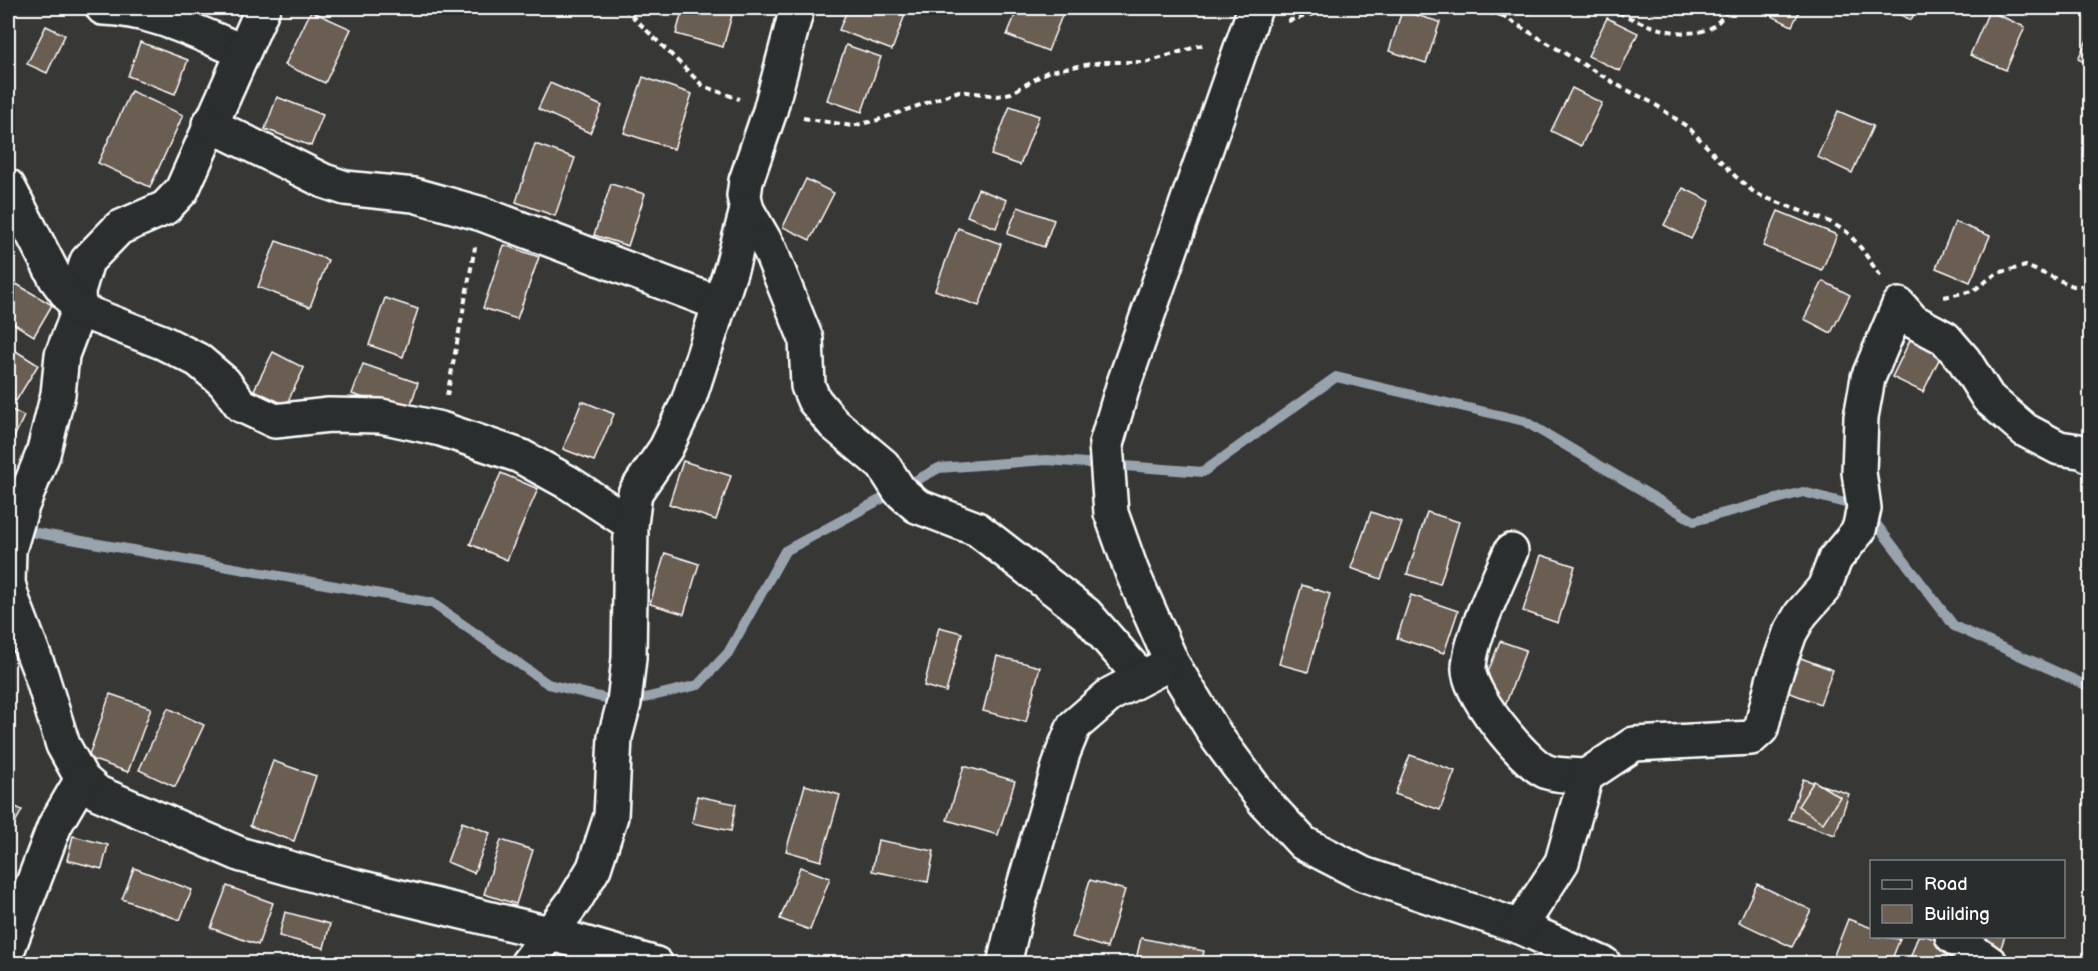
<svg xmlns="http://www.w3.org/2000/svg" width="2098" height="971" font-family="'Balsamiq Sans',sans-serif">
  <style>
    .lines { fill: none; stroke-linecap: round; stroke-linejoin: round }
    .stream { stroke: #98a3ad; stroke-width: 10 }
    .building { fill: #6a5d51; stroke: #fff; stroke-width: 1.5 }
    .minor-casing { stroke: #fff; stroke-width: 38 }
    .path { stroke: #fff; stroke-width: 4; stroke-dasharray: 6 4.5; stroke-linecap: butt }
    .minor { stroke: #2a2d2e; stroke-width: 33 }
  </style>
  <rect width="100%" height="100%" fill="#373735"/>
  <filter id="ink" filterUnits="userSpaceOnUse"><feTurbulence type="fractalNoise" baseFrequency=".0167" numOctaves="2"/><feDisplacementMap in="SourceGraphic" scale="12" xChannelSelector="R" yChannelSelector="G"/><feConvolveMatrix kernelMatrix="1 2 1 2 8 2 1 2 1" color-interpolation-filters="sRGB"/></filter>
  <g filter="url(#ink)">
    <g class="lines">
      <polyline class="stream" points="20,530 432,603 548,684 624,703 698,685 728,653 785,551 939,468 1047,460 1203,472 1336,377 1524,421 1694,521 1803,492 1864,508 1954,626 2090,687"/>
    </g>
    <g class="building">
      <polygon points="683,8 707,8 732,15 723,47 676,34"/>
      <polygon points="848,8 907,9 892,50 839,30"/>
      <polygon points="1018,8 1065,8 1048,51 1007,35"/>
      <polygon points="1766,8 1801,8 1792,26 1764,12"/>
      <polygon points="1886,8 1917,8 1911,20"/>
      <polygon points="311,11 351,29 325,83 285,65"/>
      <polygon points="1402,11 1440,22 1426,63 1389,51"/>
      <polygon points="1989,11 2025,27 2006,70 1970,55"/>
      <polygon points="1607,18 1638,33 1620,71 1588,56"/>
      <polygon points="46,26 65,35 47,73 27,64"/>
      <polygon points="2090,34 2090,65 2078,59"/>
      <polygon points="140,42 188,60 175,94 128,76"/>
      <polygon points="846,45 881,57 862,112 827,100"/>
      <polygon points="643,77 692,94 674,149 624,133"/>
      <polygon points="550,83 602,106 590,133 538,109"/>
      <polygon points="1572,88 1602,103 1581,146 1551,131"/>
      <polygon points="131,91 183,115 150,187 98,163"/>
      <polygon points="277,97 323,115 311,146 265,129"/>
      <polygon points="1010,106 1039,116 1020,165 991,155"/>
      <polygon points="1838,111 1873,126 1852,173 1817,157"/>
      <polygon points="535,144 575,158 555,216 516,202"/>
      <polygon points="806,179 834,193 810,240 783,227"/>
      <polygon points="611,184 645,194 628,246 594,235"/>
      <polygon points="1683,188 1710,201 1691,239 1664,225"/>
      <polygon points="978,189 1007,200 996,228 967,216"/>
      <polygon points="1018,207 1054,220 1044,247 1007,234"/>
      <polygon points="1778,211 1837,235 1822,270 1763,246"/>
      <polygon points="1955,222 1990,236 1970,282 1936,268"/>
      <polygon points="958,228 1001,244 979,306 935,290"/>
      <polygon points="276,241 328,260 310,307 258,287"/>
      <polygon points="504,245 539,257 517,319 483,308"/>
      <polygon points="8,279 52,305 34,336 8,320"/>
      <polygon points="1823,281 1850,295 1831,333 1804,319"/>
      <polygon points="385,298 418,309 403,357 369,345"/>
      <polygon points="1915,330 1946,345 1923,392 1892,377"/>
      <polygon points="8,346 38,365 16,401 8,396"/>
      <polygon points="273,352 304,368 286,405 254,390"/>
      <polygon points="363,364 418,383 408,413 352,394"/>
      <polygon points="582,401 614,414 594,461 563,449"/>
      <polygon points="8,408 24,416 10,446 8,445"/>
      <polygon points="683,461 731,476 716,520 669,504"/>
      <polygon points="501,473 538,489 507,560 470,544"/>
      <polygon points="1371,512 1402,523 1381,579 1351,568"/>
      <polygon points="1427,512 1459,522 1440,584 1407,574"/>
      <polygon points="665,553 699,564 684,614 650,604"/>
      <polygon points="1541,555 1575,566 1558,623 1523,611"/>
      <polygon points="1302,585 1330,594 1308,672 1279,664"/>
      <polygon points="1411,595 1458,611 1444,653 1397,638"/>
      <polygon points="939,627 962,633 946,692 924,686"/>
      <polygon points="1500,641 1526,650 1506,703 1480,693"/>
      <polygon points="1790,654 1833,670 1820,704 1777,688"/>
      <polygon points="997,656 1040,667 1026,722 983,711"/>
      <polygon points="110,694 151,708 128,772 88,758"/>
      <polygon points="168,708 204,725 175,787 139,770"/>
      <polygon points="1410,755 1455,771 1440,810 1395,794"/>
      <polygon points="273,761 316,776 294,841 250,826"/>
      <polygon points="964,766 1015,781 998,835 947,820"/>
      <polygon points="1803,779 1849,794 1835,835 1789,819"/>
      <polygon points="1814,781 1840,797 1823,823 1798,806"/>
      <polygon points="805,785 840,795 821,861 786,851"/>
      <polygon points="697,796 736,804 731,831 692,823"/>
      <polygon points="8,803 22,810 8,836"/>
      <polygon points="462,822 490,833 474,873 447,862"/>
      <polygon points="73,836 108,845 102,869 67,860"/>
      <polygon points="501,840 533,850 516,904 484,894"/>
      <polygon points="878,840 934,851 928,882 872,871"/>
      <polygon points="800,867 830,878 810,930 780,919"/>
      <polygon points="134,868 192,890 180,920 122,899"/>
      <polygon points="1090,880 1125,890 1107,948 1072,937"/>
      <polygon points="1757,884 1811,910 1792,947 1739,922"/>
      <polygon points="227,886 273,903 258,945 211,928"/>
      <polygon points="285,912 330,924 324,948 279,936"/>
      <polygon points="1848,919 1872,928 1872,936 1900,939 1890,964 1856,964 1834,955"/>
      <polygon points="1918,936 1926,936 1955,947 1949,964 1908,964"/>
      <polygon points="1978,936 2005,936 1998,956"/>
      <polygon points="1141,938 1204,951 1201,964 1135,964"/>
      <polygon points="417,954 441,964 413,964"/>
      <polygon points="1209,957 1238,963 1208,964"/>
    </g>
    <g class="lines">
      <defs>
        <g id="minor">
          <path d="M103 8C152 9 197 33 242 51"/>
          <polyline points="263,8 182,190 165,208 119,228 87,261 78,291 79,310 62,355 58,394 43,454 22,506 9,550 8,583 13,601 41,674 63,745 82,779 98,793 242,855 346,884 549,933 656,964"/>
          <polyline points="797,8 770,111 746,181 744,196 747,210 770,250 806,339 808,386 814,400 834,424 883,465 899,490 917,506 977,529 1086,614 1141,677"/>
          <polyline points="1255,8 1124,383 1106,444 1111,513 1132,572 1172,663 1218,739 1264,801 1303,843 1363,874 1520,927 1604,964"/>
          <polyline points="209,124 324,181 345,188 414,195 482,214 720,304"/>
          <polyline points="8,186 56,279 79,310 162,342 198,360 224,382 241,405 275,421 329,415 381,416 441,429 520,456 569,483 631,524"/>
          <path d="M1511 551C1498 581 1471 636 1469 667 1466 691 1523 761 1545 771 1556 776 1574 775 1586 776"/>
          <polyline points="1520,927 1562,862 1586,776 1634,744 1751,738 1761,729 1773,681 1790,633 1801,614 1824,588 1835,559 1859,530 1864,508 1859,472 1861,417 1868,378 1899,305 1913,321 1945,338 1964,360 1988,398 2025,430 2059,448 2086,452 2090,456"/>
          <polyline points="1952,936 1991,964"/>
          <polyline points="8,949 55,825 82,779"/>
          <polyline points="527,964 575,900 594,868 611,816 615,737 624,703 629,658 631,524 635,493 666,448 688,402 732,266 747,210"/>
          <polyline points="1004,964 1017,909 1063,753 1074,726 1111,694 1159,669"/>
        </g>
      </defs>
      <use href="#minor" class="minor-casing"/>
      <g class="path">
        <polyline points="624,8 703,86 739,99"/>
        <polyline points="1456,8 1501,15 1571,8"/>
        <path d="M1609 8C1637 21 1674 40 1706 30 1717 26 1723 16 1730 8"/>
        <polyline points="1501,15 1621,87 1653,103 1689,128 1735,176 1756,194 1830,222 1847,232 1861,248 1881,277"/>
        <polyline points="1288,21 1336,8"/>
        <polyline points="803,118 852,126 878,120 959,91 998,96 1011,93 1049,71 1102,62 1148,62 1205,44"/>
        <polyline points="1944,297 1973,291 1997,273 2026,266 2073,286 2090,286"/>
        <polyline points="447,396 475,247"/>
      </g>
      <use href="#minor" class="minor"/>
    </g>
  </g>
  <rect width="2098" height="971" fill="none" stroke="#2a2d2e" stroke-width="30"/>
  <rect x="15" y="15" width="2068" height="941" fill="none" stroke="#fff" stroke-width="2" filter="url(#ink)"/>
  <rect x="1870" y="860" width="195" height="78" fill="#2a2d2e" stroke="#7f8182" stroke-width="1.5"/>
  <rect x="1882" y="880" width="30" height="9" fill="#2a2d2e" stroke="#7f8182" stroke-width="1.5"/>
  <text x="1924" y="890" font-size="18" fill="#ffffff">Road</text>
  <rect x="1882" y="905" width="30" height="18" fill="#6a5d51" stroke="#7f8182" stroke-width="1.5"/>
  <text x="1924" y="920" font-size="18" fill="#ffffff">Building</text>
</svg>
